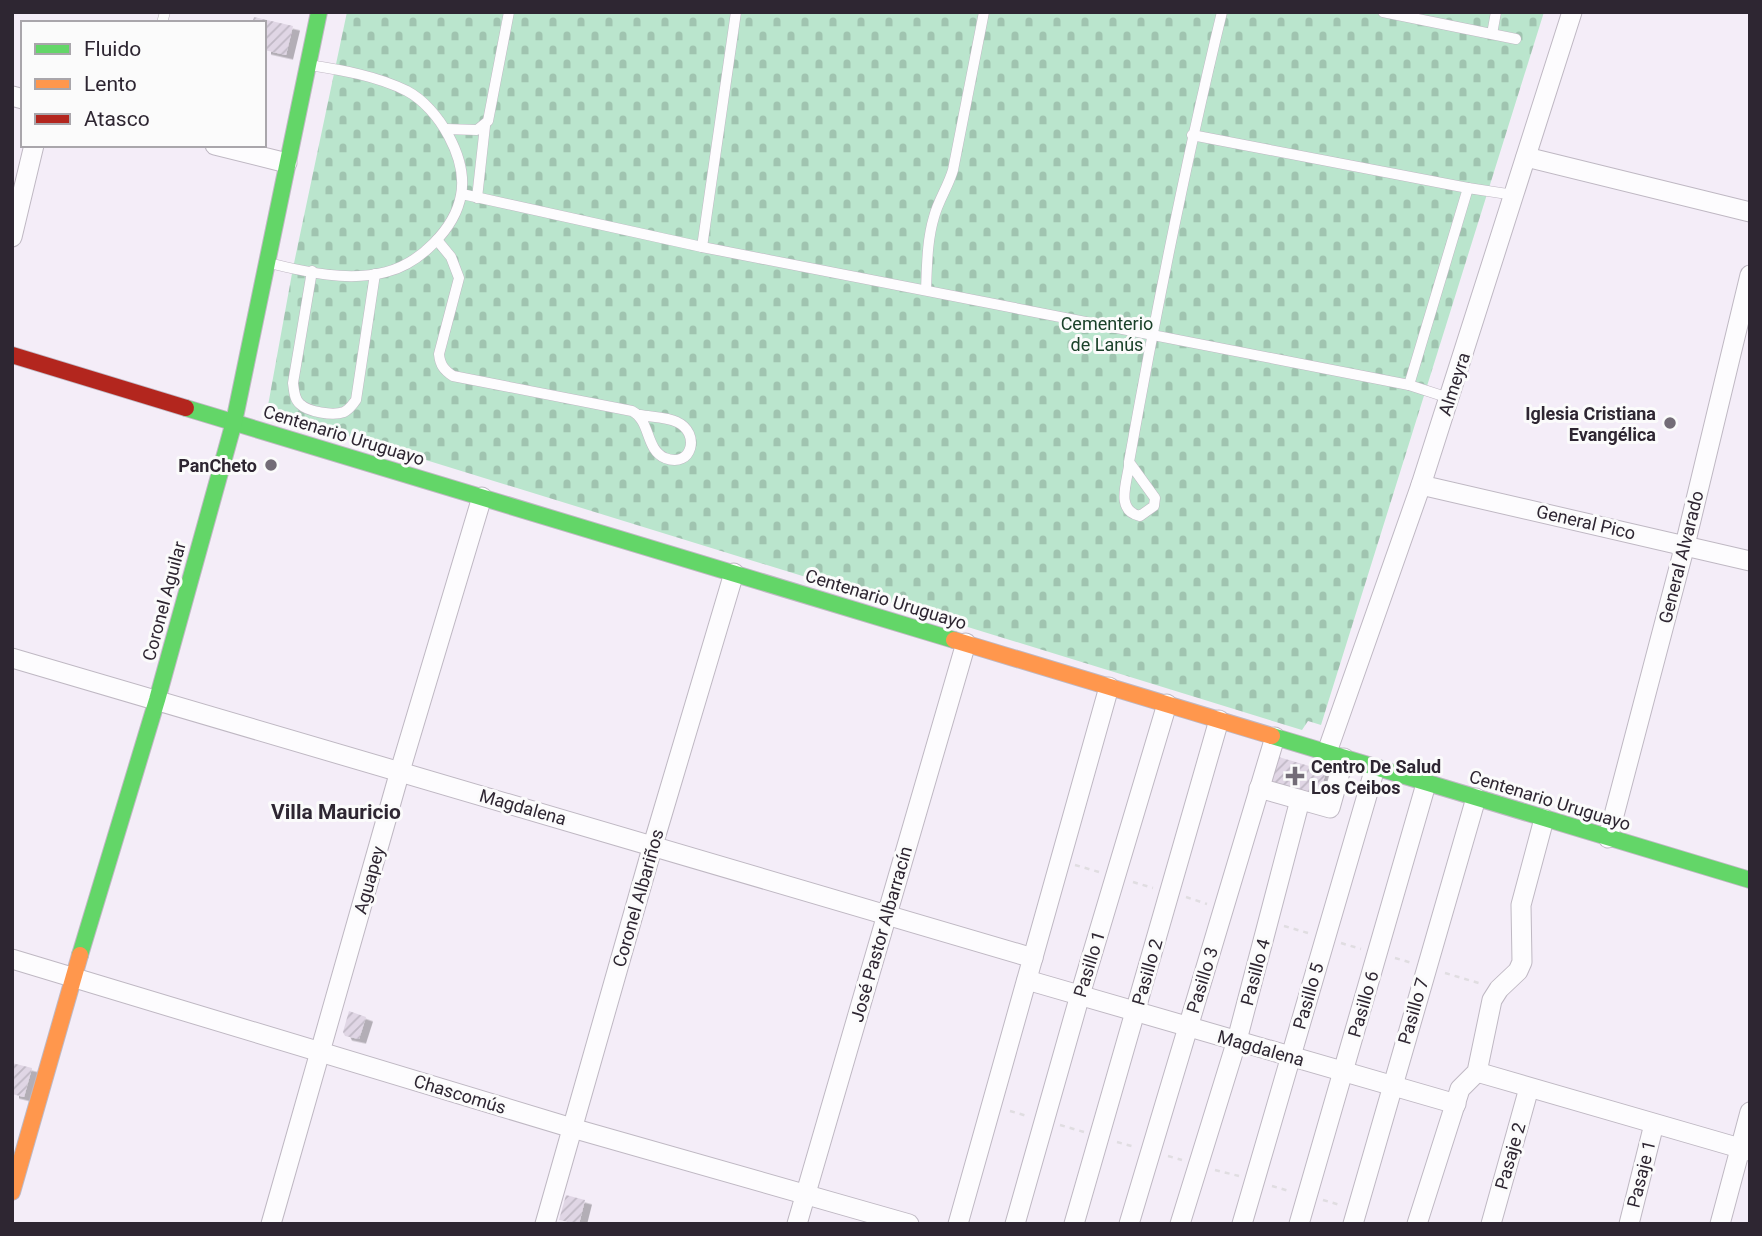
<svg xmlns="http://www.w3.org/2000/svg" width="1762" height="1236" font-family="Roboto,sans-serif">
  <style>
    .cemetery { fill: url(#cemetery-stones) }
    .building { fill: url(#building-hatch); filter: url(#shadow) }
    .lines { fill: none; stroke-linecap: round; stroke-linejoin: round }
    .lane-casing { stroke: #bfb8c3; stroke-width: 11 }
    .street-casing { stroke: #bfb8c3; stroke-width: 21 }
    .fast-casing { stroke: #bfb8c3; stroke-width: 18 }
    .slow-casing { stroke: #bfb8c3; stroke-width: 18 }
    .jam-casing { stroke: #bfb8c3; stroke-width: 18 }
    .path { stroke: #e0dde1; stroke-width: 2.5; stroke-dasharray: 5 5; stroke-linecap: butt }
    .lane { stroke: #fdfcfe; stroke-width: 10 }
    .street { stroke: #fdfcfe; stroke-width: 19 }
    .fast { stroke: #63d668; stroke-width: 16 }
    .slow { stroke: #ff974d; stroke-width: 16 }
    .jam { stroke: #b3261e; stroke-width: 16 }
    .poi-dot { fill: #736c77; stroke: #fbfbfb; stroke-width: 2.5 }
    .labels { text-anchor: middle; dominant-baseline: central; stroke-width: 6; stroke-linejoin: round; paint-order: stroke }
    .park-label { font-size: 18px; fill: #1a4129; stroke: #fbfbfb }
    .street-label { font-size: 18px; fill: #2e2632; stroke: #fbfbfb }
    .poi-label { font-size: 18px; font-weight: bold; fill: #2e2632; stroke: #fbfbfb; text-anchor: end }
    .quarter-label { font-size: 21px; font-weight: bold; fill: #2e2632; stroke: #fbfbfb }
  </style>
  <defs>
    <pattern id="cemetery-stones" width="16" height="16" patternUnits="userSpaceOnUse" patternTransform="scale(1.75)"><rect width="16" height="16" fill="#bae5cd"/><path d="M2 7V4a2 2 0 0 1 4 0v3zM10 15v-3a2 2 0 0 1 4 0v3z" fill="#a0c4b0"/></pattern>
    <pattern id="building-hatch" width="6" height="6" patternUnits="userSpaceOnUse" patternTransform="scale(1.75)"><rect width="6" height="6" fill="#e0d6e5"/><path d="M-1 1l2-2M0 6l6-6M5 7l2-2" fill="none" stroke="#c0b8c5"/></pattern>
    <filter id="shadow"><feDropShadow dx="7" dy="4.5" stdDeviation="0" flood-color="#0004"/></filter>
  </defs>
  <rect width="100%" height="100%" fill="#f4edf8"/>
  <polygon class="cemetery" points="347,12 1544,12 1321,725 1308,721 1302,730 267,411 293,268"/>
  <g class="building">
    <polygon points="254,17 293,26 286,55 264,50 264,23 252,23"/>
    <polygon points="1272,755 1326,771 1319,798 1264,782"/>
    <polygon points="349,1011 366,1017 359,1039 345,1036 343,1032"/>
    <polygon points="12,1063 32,1068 24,1097 12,1094"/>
    <polygon points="566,1195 585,1200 579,1224 559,1220"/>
  </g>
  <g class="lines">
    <defs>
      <g id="lane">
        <polyline points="1383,12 1516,39"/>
        <polyline points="162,23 165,12"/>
        <polyline points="1492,34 1496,12"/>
        <polyline points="446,129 477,130 488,121 509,12"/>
        <polyline points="1192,135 1468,188"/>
        <polyline points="462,194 702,247 1409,385 1449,398"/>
        <polyline points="477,198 485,126"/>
        <path d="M437 240 451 257 459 278 439 354C440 365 444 370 453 376L632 411C651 421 645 449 665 458 692 469 701 433 677 422 667 417 651 417 640 415"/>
        <polyline points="702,247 736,12"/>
        <path d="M269 263C306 272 348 282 386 272 419 264 455 229 461 195 468 159 439 108 407 91 377 76 342 70 309 65"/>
        <path d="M312 271 293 383C294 390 294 399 300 404 308 412 333 416 344 412 350 409 352 405 356 400L375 274"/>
        <path d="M926 290C927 266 927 240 934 217 938 201 948 187 953 170L984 12"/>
        <polyline points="1409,385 1468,188 1514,195"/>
        <path d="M1129 462 1155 498 1154 506 1140 516C1116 511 1126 485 1129 466V462C1156 311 1186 161 1222 12"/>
      </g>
      <g id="street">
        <polyline points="12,96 23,99"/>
        <polyline points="215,145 287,163"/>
        <polyline points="1526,157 1750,212"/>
        <polyline points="12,237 34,145"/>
        <polyline points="1421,485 1750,561"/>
        <polyline points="12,658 1033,958"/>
        <polyline points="1327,752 1421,485 1572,12"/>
        <polyline points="1259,788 1330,808 1344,758"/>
        <polyline points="1608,838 1685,545 1750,275"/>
        <polyline points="12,959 572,1128 909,1224"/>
        <polyline points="1027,980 1456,1104"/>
        <polyline points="1477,1072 1750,1151"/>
        <polyline points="271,1224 400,771 482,497"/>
        <polyline points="545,1224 653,845 734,573"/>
        <polyline points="797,1224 966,643"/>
        <polyline points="958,1224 1109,687"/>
        <polyline points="1015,1224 1080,995 1167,704"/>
        <polyline points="1074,1224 1219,720"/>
        <polyline points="1129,1224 1275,737"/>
        <polyline points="1180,1224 1237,1040 1300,800"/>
        <polyline points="1242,1224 1375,768"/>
        <polyline points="1299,1224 1426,784"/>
        <polyline points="1353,1224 1476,798"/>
        <polyline points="1417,1224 1460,1089 1477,1072 1492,1000 1499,989 1518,971 1522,962 1521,905 1544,819"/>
        <polyline points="1491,1224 1529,1088"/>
        <polyline points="1629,1224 1654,1124"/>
        <polyline points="1720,1224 1750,1112"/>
      </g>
      <g id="fast">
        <polyline points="186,408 954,640"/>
        <polyline points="1272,736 1750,880"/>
        <polyline points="80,955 157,700 234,422 319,12"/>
      </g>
      <g id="slow">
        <polyline points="954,640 1272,736"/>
        <polyline points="12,1192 80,955"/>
      </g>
      <polyline id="jam" points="12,355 186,408"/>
    </defs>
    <use href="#lane" class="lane-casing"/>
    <use href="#street" class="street-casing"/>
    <use href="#fast" class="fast-casing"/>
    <use href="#slow" class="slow-casing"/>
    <use href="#jam" class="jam-casing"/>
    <g class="path">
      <polyline points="1075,865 1099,872"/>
      <polyline points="1133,882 1153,888"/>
      <polyline points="1186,897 1207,904"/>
      <polyline points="1284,926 1308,933"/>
      <polyline points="1341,943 1361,949"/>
      <polyline points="1395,958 1412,963"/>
      <polyline points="1445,973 1482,984"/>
      <polyline points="1010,1111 1027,1116"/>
      <polyline points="1060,1125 1084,1132"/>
      <polyline points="1117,1142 1135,1147"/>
      <polyline points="1168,1156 1182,1160"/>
      <polyline points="1215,1170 1239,1176"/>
      <polyline points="1272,1186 1289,1191"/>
      <polyline points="1323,1200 1340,1205"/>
    </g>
    <use href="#lane" class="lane"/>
    <use href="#street" class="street"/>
    <use href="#fast" class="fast"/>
    <use href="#slow" class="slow"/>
    <use href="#jam" class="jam"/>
  </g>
  <g class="poi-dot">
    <circle cx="1670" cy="423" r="7"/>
    <circle cx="271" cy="465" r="7"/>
    <path d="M1291.5 765.5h7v7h7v7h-7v7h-7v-7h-7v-7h7z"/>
  </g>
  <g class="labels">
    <g class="park-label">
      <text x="1107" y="323">Cementerio<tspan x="1107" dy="21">de Lanús</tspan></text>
    </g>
    <g class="street-label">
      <text transform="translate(1454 384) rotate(-72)">Almeyra</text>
      <text transform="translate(344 435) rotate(17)">Centenario Uruguayo</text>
      <text transform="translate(1586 522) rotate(13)">General Pico</text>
      <text transform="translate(1681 557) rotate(-76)">General Alvarado</text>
      <text transform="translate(886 599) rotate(17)">Centenario Uruguayo</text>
      <text transform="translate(164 601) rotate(-75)">Coronel Aguilar</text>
      <text transform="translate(1550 800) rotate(17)">Centenario Uruguayo</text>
      <text transform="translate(523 807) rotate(16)">Magdalena</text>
      <text transform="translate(369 880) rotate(-74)">Aguapey</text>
      <text transform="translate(638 898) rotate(-74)">Coronel Albariños</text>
      <text transform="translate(881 934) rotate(-74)">José Pastor Albarracín</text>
      <text transform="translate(1089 964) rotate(-73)">Pasillo 1</text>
      <text transform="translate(1147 972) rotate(-74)">Pasillo 2</text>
      <text transform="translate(1255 972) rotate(-75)">Pasillo 4</text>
      <text transform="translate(1202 980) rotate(-73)">Pasillo 3</text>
      <text transform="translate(1308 996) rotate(-74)">Pasillo 5</text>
      <text transform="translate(1363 1004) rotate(-74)">Pasillo 6</text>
      <text transform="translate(1413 1011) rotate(-74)">Pasillo 7</text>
      <text transform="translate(1261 1048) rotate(16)">Magdalena</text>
      <text transform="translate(460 1094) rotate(17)">Chascomús</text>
      <text transform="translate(1510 1156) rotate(-74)">Pasaje 2</text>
      <text transform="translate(1641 1174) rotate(-76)">Pasaje 1</text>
    </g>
    <g class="poi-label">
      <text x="1656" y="413">Iglesia Cristiana<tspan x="1656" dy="21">Evangélica</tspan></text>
      <text x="257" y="465">PanCheto</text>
      <text x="1311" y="766" text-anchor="start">Centro De Salud<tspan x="1311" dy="21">Los Ceibos</tspan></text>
    </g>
    <g class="quarter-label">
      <text x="336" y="812">Villa Mauricio</text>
    </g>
  </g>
  <rect width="1762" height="1236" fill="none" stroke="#2e2632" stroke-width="28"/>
  <rect x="21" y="21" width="245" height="126" fill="#fbfbfb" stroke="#a9a6ab" stroke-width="2"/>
  <rect x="35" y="44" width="35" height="10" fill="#63d668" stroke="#a9a6ab" stroke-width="2"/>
  <text x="84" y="56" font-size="21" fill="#2e2632">Fluido</text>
  <rect x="35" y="79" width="35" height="10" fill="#ff974d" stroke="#a9a6ab" stroke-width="2"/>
  <text x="84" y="91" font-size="21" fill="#2e2632">Lento</text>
  <rect x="35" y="114" width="35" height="10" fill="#b3261e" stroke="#a9a6ab" stroke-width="2"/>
  <text x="84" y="126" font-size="21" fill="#2e2632">Atasco</text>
</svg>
